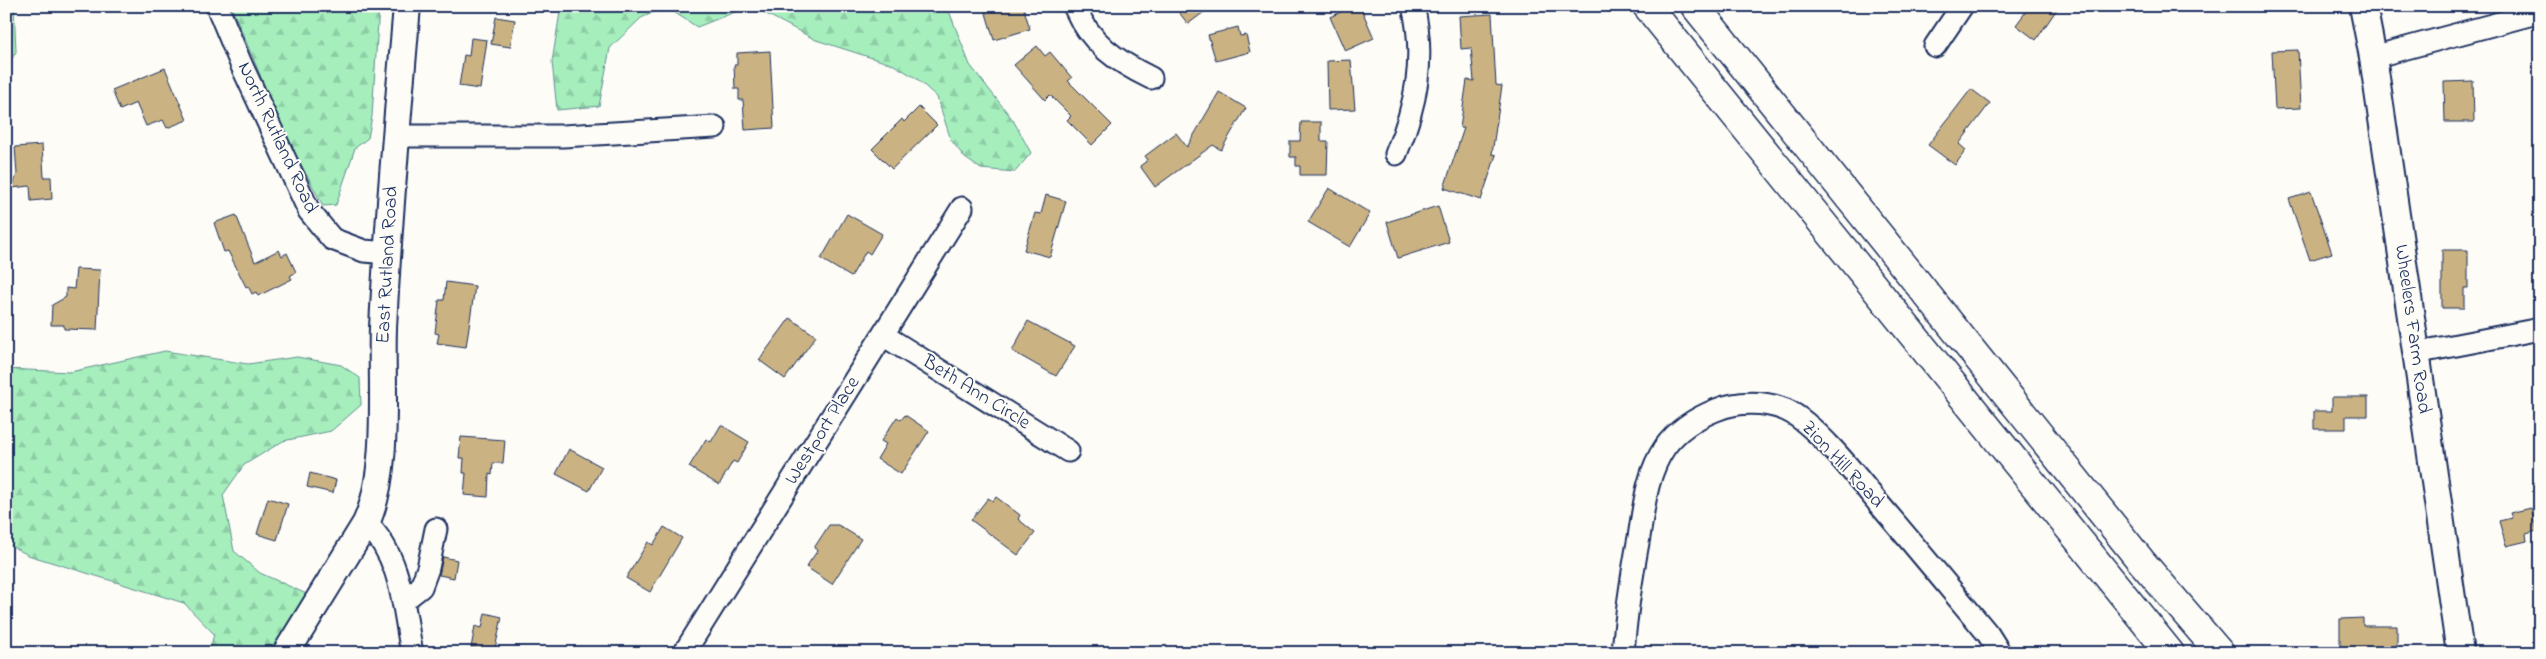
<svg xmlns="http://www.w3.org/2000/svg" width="2546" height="659" font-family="'Indie Flower',sans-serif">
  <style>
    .forest { fill: url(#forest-firs); stroke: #608f8e }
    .building { fill: #cab282; stroke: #1b2f5e }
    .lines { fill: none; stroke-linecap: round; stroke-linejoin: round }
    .minor-casing { stroke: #1b2f5e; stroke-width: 25 }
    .major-casing { stroke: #1b2f5e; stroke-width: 30 }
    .highway-casing { stroke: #1b2f5e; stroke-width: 31 }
    .minor { stroke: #fdfcf7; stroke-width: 21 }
    .major { stroke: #fdfcf7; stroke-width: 26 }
    .highway { stroke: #fdfcf7; stroke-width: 28 }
    .labels { text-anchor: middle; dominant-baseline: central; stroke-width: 4; stroke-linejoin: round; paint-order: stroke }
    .street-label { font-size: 20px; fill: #1b2f5e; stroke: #fdfcf7 }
  </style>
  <defs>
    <pattern id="forest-firs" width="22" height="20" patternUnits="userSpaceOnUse" patternTransform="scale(1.25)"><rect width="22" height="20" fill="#a6efbd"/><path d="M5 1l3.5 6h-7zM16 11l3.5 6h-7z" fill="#8ecda5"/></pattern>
  </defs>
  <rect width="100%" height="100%" fill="#fdfcf7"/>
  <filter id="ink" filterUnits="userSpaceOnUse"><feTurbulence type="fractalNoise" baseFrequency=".02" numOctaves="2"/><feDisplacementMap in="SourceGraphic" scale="10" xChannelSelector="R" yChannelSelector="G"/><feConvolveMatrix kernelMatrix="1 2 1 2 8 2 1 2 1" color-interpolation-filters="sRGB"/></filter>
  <g filter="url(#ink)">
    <g class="forest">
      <polygon points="6,6 14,6 16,52 6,68"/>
      <polygon points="231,6 379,6 372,116 368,138 355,148 336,205 323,206 285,134"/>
      <polygon points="561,6 750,6 697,27 666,7 641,18 610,48 599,106 557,110 552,62"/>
      <polygon points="751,6 947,6 970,65 1013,120 1031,153 1015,172 981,169 965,158 951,140 937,97 916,78 894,65 816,40"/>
      <polygon points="165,351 248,364 297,357 341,365 360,378 361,405 331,431 283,441 244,465 223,495 234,551 260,573 311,596 280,653 209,653 214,634 184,603 28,555 6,543 6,369 70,372"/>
    </g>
    <g class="building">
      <polygon points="999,6 1023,6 1030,29 994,40 985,10"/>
      <polygon points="1174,6 1212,6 1188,24"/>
      <polygon points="1354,6 1360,6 1374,38 1345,51 1330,17"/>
      <polygon points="2030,6 2059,6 2036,40 2016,25"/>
      <polygon points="1492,14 1496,85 1502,86 1492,154 1496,155 1481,200 1444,188 1464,128 1460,128 1467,80 1474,81 1471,48 1461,49 1459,16"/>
      <polygon points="496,17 515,20 510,47 491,44"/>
      <polygon points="1238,27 1240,36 1246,35 1250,52 1216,61 1208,35"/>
      <polygon points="471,38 487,40 480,89 459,86 464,55 469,56"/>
      <polygon points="1037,46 1045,56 1050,52 1072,78 1068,81 1112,125 1092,145 1067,120 1071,116 1050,95 1045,100 1014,65"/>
      <polygon points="2298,50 2301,108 2275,109 2272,51"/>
      <polygon points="770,51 774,128 745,130 743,100 739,100 739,89 735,89 734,65 737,65 737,53"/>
      <polygon points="1351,60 1355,109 1328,110 1327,61"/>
      <polygon points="165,68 187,120 167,128 163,120 146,126 136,103 120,110 112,90"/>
      <polygon points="2473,81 2474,122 2445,122 2444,82"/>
      <polygon points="1971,89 1990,103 1959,144 1966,150 1955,165 1928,145"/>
      <polygon points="1219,92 1246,108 1221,150 1213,145 1155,187 1140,166 1148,160 1145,156 1176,133 1187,147"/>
      <polygon points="919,107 937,125 892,169 872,149 902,119 904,122"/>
      <polygon points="1301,122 1321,122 1321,141 1328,141 1327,175 1300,175 1300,166 1296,166 1296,157 1290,157 1290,141 1300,141"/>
      <polygon points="42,145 44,177 51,177 52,199 31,201 30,186 12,188 17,174 15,147"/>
      <polygon points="1329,188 1370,213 1350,247 1308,222"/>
      <polygon points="2311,192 2332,253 2310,260 2289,199"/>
      <polygon points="1046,195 1066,201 1050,257 1024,250 1035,213 1041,214"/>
      <polygon points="1438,206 1449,242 1398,258 1387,222"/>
      <polygon points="847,214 882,234 870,254 866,251 851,277 821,259"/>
      <polygon points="236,215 255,262 279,250 282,256 287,253 296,272 290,276 292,279 258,296 256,292 252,294 248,286 246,287 228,251 224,252 214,223"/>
      <polygon points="2442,250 2468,250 2468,288 2464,288 2464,308 2442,308"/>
      <polygon points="76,269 100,270 97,330 64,329 64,325 51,325 52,305 66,297 66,288 74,289"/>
      <polygon points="446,282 475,286 466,347 437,343 439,334 435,333 439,300 444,300"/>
      <polygon points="790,318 816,336 785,379 759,360"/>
      <polygon points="1028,321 1075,346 1056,376 1012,351"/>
      <polygon points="2332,397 2368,397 2368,416 2346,416 2346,429 2314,429 2314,411 2332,411"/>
      <polygon points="905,415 929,431 901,474 877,459 886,444 881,441 897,417 901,420"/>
      <polygon points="721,425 749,442 737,463 733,461 719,485 689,467 706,439 711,442"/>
      <polygon points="461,437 505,440 503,463 493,463 492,475 489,474 488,497 464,495 466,473 463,473 464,458 459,458"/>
      <polygon points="569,449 602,467 589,491 556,474"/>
      <polygon points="310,473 336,480 333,493 307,487"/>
      <polygon points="996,497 1020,515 1018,519 1035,533 1018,555 971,520 988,498 993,501"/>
      <polygon points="268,498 288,504 277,540 257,534"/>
      <polygon points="2531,508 2537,531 2526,534 2527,541 2506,546 2499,521 2512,518 2510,513"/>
      <polygon points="829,525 838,525 861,539 832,584 806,567 818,550 814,548"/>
      <polygon points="664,527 682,538 650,592 626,578 648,542 653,545"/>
      <polygon points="443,557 457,560 454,578 439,575"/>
      <polygon points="485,613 502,617 494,653 476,653 477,649 471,648 475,626 482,628"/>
      <polygon points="2363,618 2363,626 2397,626 2397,648 2392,648 2392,653 2340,650 2340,619"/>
    </g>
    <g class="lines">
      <defs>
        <g id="minor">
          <polyline points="217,6 241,64 309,211 332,239 364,251 388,253"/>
          <path d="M1074 6C1090 43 1116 61 1151 78"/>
          <polyline points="1935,46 1962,6"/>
          <polyline points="2373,57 2540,12"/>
          <polyline points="396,136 563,136 715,127"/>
          <path d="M1396 154C1416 106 1426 58 1413 6"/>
          <polyline points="883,335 1068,451"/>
          <polyline points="2415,353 2540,329"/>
          <path d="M366 523C402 557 403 607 412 653"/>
          <polyline points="403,601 421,587 428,568 436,529"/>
          <polyline points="684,653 962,208"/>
          <path d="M1623 653C1626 614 1632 575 1639 537 1644 506 1647 473 1665 447 1678 429 1696 418 1716 410 1737 401 1765 401 1786 410 1815 423 1858 478 1879 504 1916 547 1952 591 1988 634L2000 653"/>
        </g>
        <g id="major">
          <polyline points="2363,6 2373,57 2460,653"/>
          <path d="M286 653 366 523C390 471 381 386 383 328 388 221 398 113 407 6"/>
        </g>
        <g id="highway">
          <polyline points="1647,6 2170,653"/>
          <polyline points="1695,6 2141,561 2220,653"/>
        </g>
      </defs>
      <use href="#minor" class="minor-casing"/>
      <use href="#major" class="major-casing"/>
      <use href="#highway" class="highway-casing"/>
      <use href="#minor" class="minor"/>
      <use href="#major" class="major"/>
      <use href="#highway" class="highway"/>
    </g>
  </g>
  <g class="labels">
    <g class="street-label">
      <text transform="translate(277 138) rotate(65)">North Rutland Road</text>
      <text transform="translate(388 265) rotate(-87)">East Rutland Road</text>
      <text transform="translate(2412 329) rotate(82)">Wheelers Farm Road</text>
      <text transform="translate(976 393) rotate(32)">Beth Ann Circle</text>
      <text transform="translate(823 431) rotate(-58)">Westport Place</text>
      <text transform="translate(1842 465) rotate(47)">Zion Hill Road</text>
    </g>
  </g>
  <rect width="2546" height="659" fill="none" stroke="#fdfcf7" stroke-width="25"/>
  <rect x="12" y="12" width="2521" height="634" fill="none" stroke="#1b2f5e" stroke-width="2" filter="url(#ink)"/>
</svg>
